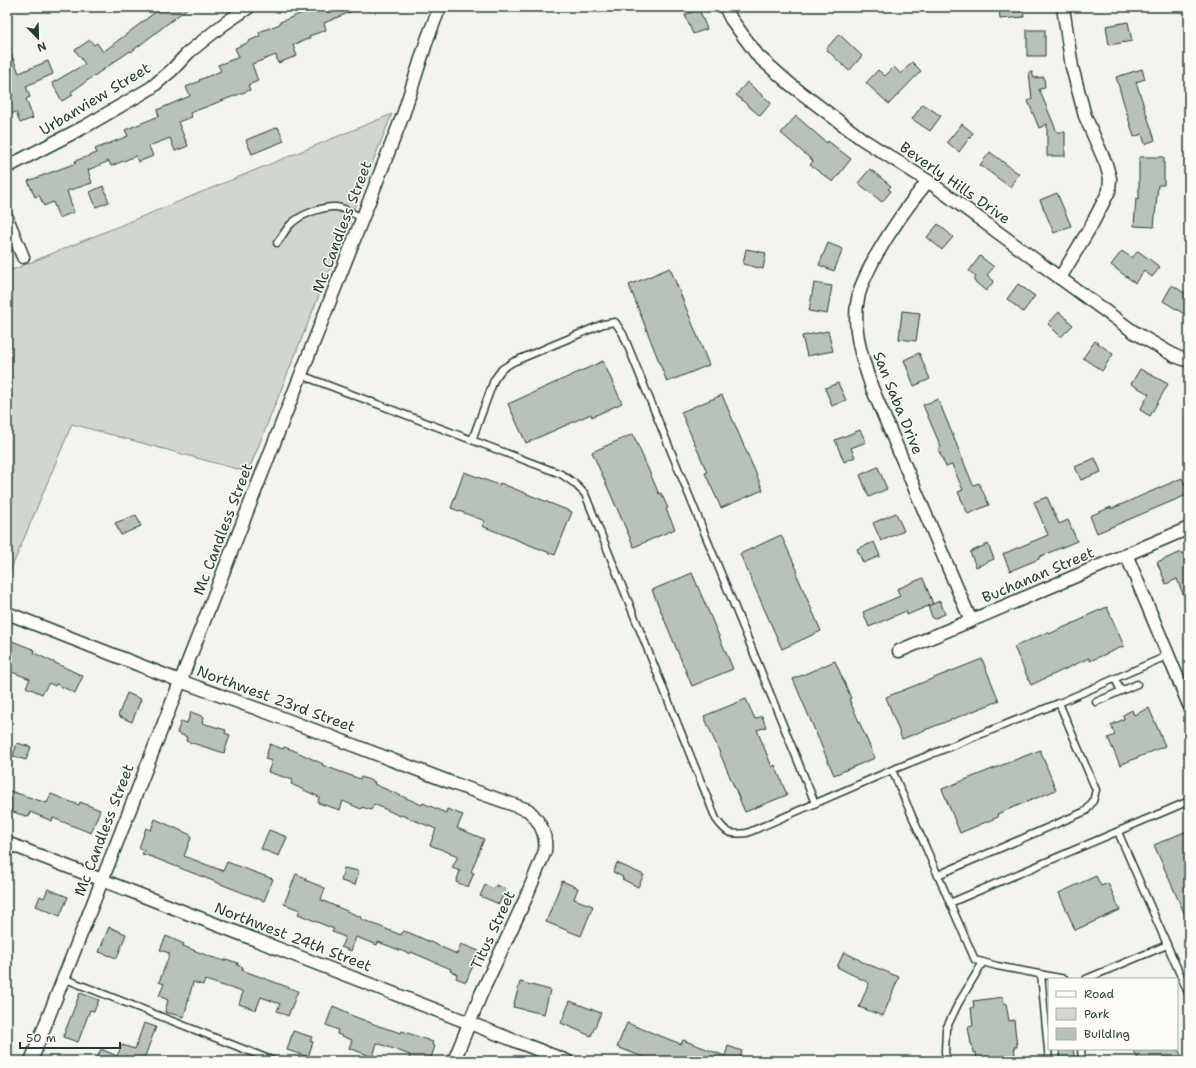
<svg xmlns="http://www.w3.org/2000/svg" width="1196" height="1068" font-family="'Shantell Sans',sans-serif">
  <style>
    .green { fill: #d1d6d1; stroke: #788a82 }
    .building { fill: #b9c1bb; stroke: #1f3d34 }
    .lines { fill: none; stroke-linecap: round; stroke-linejoin: round }
    .lane-casing { stroke: #1f3d34; stroke-width: 9 }
    .street-casing { stroke: #1f3d34; stroke-width: 15 }
    .lane { stroke: #fdfcf7; stroke-width: 6 }
    .street { stroke: #fdfcf7; stroke-width: 12 }
    .labels { text-anchor: middle; dominant-baseline: central; stroke-width: 3; stroke-linejoin: round; paint-order: stroke }
    .street-label { font-size: 15px; fill: #1f3d34; stroke: #fdfcf7 }
  </style>
  <rect width="100%" height="100%" fill="#f4f4ef"/>
  <filter id="ink" filterUnits="userSpaceOnUse"><feTurbulence type="fractalNoise" baseFrequency=".025" numOctaves="2"/><feDisplacementMap in="SourceGraphic" scale="8" xChannelSelector="R" yChannelSelector="G"/><feConvolveMatrix kernelMatrix="1 2 1 2 8 2 1 2 1" color-interpolation-filters="sRGB"/></filter>
  <g filter="url(#ink)">
    <polygon class="green" points="392,114 248,472 72,424 7,579 7,272"/>
    <g class="building">
      <polygon points="162,7 189,7 131,52 130,51 71,92 73,95 62,101 52,83 85,64 75,50 90,40 94,45 97,43 103,52"/>
      <polygon points="317,7 362,7 324,23 326,30 309,36 310,38 293,45 297,56 278,63 276,55 252,64 258,81 248,85 250,90 190,113 192,117 178,122 188,146 175,151 170,138 149,146 153,156 138,162 136,156 111,166 109,161 88,170 92,183 67,191 74,212 59,218 53,202 44,206 39,195 35,197 28,181 76,163 75,161 97,153 95,149 128,136 125,130 159,116 157,110 190,96 186,87 200,81 199,80 221,71 218,65 239,57 235,48 249,42 249,41 260,36 259,32 280,24 280,22"/>
      <polygon points="999,7 1023,7 1024,17 1000,19"/>
      <polygon points="699,9 707,29 693,34 685,15"/>
      <polygon points="1128,22 1132,41 1109,45 1106,26"/>
      <rect x="1027" y="30" width="18" height="26"/>
      <polygon points="839,34 862,56 849,71 826,49"/>
      <polygon points="7,44 19,73 48,61 53,74 26,86 30,97 26,99 33,118 20,123 16,112 7,116"/>
      <polygon points="912,62 921,71 889,104 866,83 878,70 885,76 894,67 901,74"/>
      <polygon points="1142,69 1145,79 1136,82 1155,140 1145,144 1142,134 1134,137 1116,77"/>
      <polygon points="1029,72 1032,72 1034,78 1044,77 1045,88 1039,89 1057,132 1065,132 1065,156 1047,156 1047,124 1039,128 1028,101 1032,99"/>
      <polygon points="747,82 771,103 760,116 736,95"/>
      <polygon points="923,104 941,116 930,131 912,119"/>
      <polygon points="796,116 827,143 828,141 851,159 833,182 810,165 813,161 781,133"/>
      <polygon points="962,124 973,133 959,152 947,142"/>
      <polygon points="278,127 284,141 252,154 246,140"/>
      <polygon points="990,152 1019,174 1010,187 980,165"/>
      <polygon points="1139,157 1164,157 1164,185 1158,185 1154,227 1134,226 1136,198 1139,199"/>
      <polygon points="870,169 891,186 888,189 891,191 882,202 858,183"/>
      <polygon points="103,186 109,202 96,207 90,192"/>
      <polygon points="1057,193 1071,226 1054,233 1040,200"/>
      <polygon points="938,224 953,237 942,250 927,237"/>
      <polygon points="828,243 843,249 834,271 819,265"/>
      <polygon points="746,249 766,253 763,269 743,264"/>
      <polygon points="1122,251 1132,258 1138,251 1160,267 1152,277 1144,271 1135,283 1111,265"/>
      <polygon points="980,256 994,267 987,275 994,281 986,291 974,281 976,277 969,271"/>
      <polygon points="670,268 709,365 667,382 629,285"/>
      <polygon points="814,283 832,286 827,314 809,311"/>
      <polygon points="1018,284 1035,296 1023,312 1007,299"/>
      <polygon points="1172,285 1189,296 1189,317 1163,301"/>
      <polygon points="902,311 920,313 916,341 899,339"/>
      <polygon points="1059,312 1073,325 1061,337 1048,324"/>
      <polygon points="828,331 833,351 807,356 802,336"/>
      <polygon points="1095,341 1113,354 1102,371 1083,358"/>
      <polygon points="919,353 930,379 914,386 904,360"/>
      <polygon points="603,361 622,403 592,417 591,414 526,443 508,404"/>
      <polygon points="1140,369 1168,384 1150,416 1140,410 1149,394 1131,384"/>
      <polygon points="838,383 846,400 832,406 825,388"/>
      <polygon points="722,395 763,490 721,508 705,473 707,472 681,412"/>
      <polygon points="938,399 973,485 979,483 989,505 968,514 958,492 963,490 952,465 946,467 938,449 941,447 923,405"/>
      <polygon points="860,430 866,442 851,448 855,457 844,462 835,440"/>
      <polygon points="633,434 659,494 661,493 668,508 666,509 675,529 634,547 592,452"/>
      <polygon points="1095,458 1101,472 1081,480 1075,467"/>
      <polygon points="878,467 887,489 869,497 860,475"/>
      <polygon points="464,472 499,485 500,483 572,512 555,555 482,526 485,521 451,508"/>
      <polygon points="1182,478 1189,494 1097,533 1090,516 1111,507 1111,509"/>
      <polygon points="1047,497 1059,524 1068,520 1077,541 1039,557 1039,559 1010,571 1003,554 1048,535 1034,502"/>
      <polygon points="896,513 904,531 881,541 873,523"/>
      <polygon points="136,515 141,526 121,535 115,523"/>
      <polygon points="781,535 798,572 796,573 821,631 782,649 740,554"/>
      <polygon points="874,542 880,556 863,563 857,549"/>
      <polygon points="988,544 994,559 976,567 970,552"/>
      <polygon points="1182,552 1189,569 1189,609 1177,579 1166,584 1157,562"/>
      <polygon points="692,573 733,669 692,686 652,590"/>
      <polygon points="923,578 933,604 907,615 906,611 869,627 863,612 900,596 897,589"/>
      <polygon points="940,601 945,614 933,619 928,606"/>
      <polygon points="1107,607 1124,646 1090,661 1089,658 1031,685 1014,647 1048,632 1049,634 1085,618 1084,617"/>
      <polygon points="7,639 35,650 34,653 83,676 75,693 56,684 55,686 49,683 42,694 26,687 30,679 7,670"/>
      <polygon points="982,659 999,701 902,739 886,697"/>
      <polygon points="835,661 851,698 849,699 875,758 834,775 793,679"/>
      <polygon points="127,693 141,699 132,722 118,716"/>
      <polygon points="746,699 755,719 762,716 766,727 757,730 772,767 775,765 787,795 745,812 704,716"/>
      <polygon points="1149,708 1165,746 1120,765 1108,738 1115,735 1111,725 1124,719 1123,715 1132,710 1134,715"/>
      <polygon points="191,712 204,717 202,723 226,730 225,733 230,735 224,753 186,741 187,737 177,733 181,721 187,723"/>
      <polygon points="17,743 31,747 26,760 13,756"/>
      <polygon points="270,744 283,749 284,747 293,750 323,764 322,765 360,779 361,777 375,782 374,784 422,805 423,803 446,813 447,809 463,815 457,828 484,839 471,872 474,873 468,887 456,882 460,871 452,868 458,856 430,845 436,829 401,815 400,816 374,804 371,810 362,807 361,809 343,801 340,810 318,803 319,797 291,784 293,780 268,772 272,761 265,759"/>
      <polygon points="1040,750 1056,790 997,814 998,817 960,833 942,789"/>
      <polygon points="7,790 47,803 51,794 79,805 80,802 100,810 91,833 53,818 52,821 30,812 29,817 10,811 11,809 7,808"/>
      <polygon points="155,819 191,835 191,838 184,856 223,871 227,862 273,879 264,901 152,857 142,854 144,850 139,848 146,828 151,830"/>
      <polygon points="269,830 287,837 279,856 261,849"/>
      <polygon points="1189,830 1189,924 1154,845"/>
      <polygon points="617,863 644,875 638,887 622,879 623,877 613,872"/>
      <polygon points="344,868 359,871 355,885 341,881"/>
      <polygon points="296,874 306,878 305,880 325,888 321,900 361,917 361,919 401,935 403,931 410,933 457,954 461,944 479,951 466,982 456,978 457,974 450,971 451,969 411,952 410,954 378,942 377,945 356,937 351,951 341,947 345,937 332,932 334,929 298,914 300,910 284,904"/>
      <polygon points="1096,876 1101,886 1108,883 1120,910 1075,930 1059,893"/>
      <polygon points="562,881 578,888 574,899 593,906 581,936 546,922"/>
      <polygon points="485,885 494,889 496,885 506,889 499,904 480,896"/>
      <polygon points="48,889 68,897 60,916 36,906 40,896 44,898"/>
      <polygon points="109,927 126,934 117,958 99,952"/>
      <polygon points="166,936 184,944 183,946 211,957 225,961 226,959 238,963 237,965 243,967 242,970 298,991 288,1016 277,1011 280,1004 261,997 256,1010 239,1004 243,992 205,980 203,985 193,982 184,1017 165,1012 168,1000 159,996 164,984 159,982 169,956 169,953 160,950"/>
      <polygon points="844,952 860,960 860,961 899,977 883,1016 859,1007 869,983 837,967"/>
      <polygon points="520,982 550,990 544,1014 513,1007"/>
      <polygon points="80,993 99,1000 94,1011 90,1010 78,1042 63,1037"/>
      <polygon points="1003,997 1004,1003 1006,1003 1009,1021 1014,1020 1017,1047 1014,1047 1016,1061 977,1061 976,1052 973,1053 972,1044 971,1044 968,1027 973,1026 971,1008 974,1007 973,1001"/>
      <polygon points="570,1001 601,1013 591,1036 561,1023"/>
      <polygon points="333,1006 349,1013 348,1014 379,1026 401,1033 402,1031 433,1042 432,1045 435,1046 430,1061 408,1061 410,1055 377,1043 373,1057 349,1048 352,1040 337,1034 338,1030 326,1025"/>
      <polygon points="144,1023 156,1027 143,1061 96,1061 101,1049 117,1056 122,1045 135,1049"/>
      <polygon points="627,1023 681,1044 683,1040 725,1056 728,1046 742,1051 739,1061 653,1061 617,1047"/>
      <polygon points="293,1031 312,1037 310,1041 313,1042 308,1057 287,1050"/>
      <polygon points="1177,1047 1184,1061 1139,1061 1133,1049 1177,1049"/>
      <polygon points="1059,1049 1073,1049 1075,1061 1060,1061"/>
    </g>
    <g class="lines">
      <defs>
        <g id="lane">
          <path d="M277 243C282 237 285 230 290 225 299 215 323 206 336 207 345 208 354 214 362 218"/>
          <path d="M301 375 561 474 574 483 585 494 716 819C727 834 730 835 747 833L892 770 1059 703 1169 655"/>
          <polyline points="472,440 494,380 502,369 513,362 603,324 615,322 623,334 815,803"/>
          <polyline points="1121,691 1137,684"/>
          <polyline points="1096,702 1121,691 1115,679"/>
          <polyline points="892,770 950,903"/>
          <polyline points="1118,832 1189,995"/>
          <polyline points="938,875 1086,811 1093,801 1096,790 1059,703"/>
          <polyline points="1041,974 1049,1061"/>
          <polyline points="63,978 274,1061"/>
          <polyline points="1065,979 997,966 975,960 950,903 1189,801"/>
          <polyline points="1086,979 1167,945"/>
          <polyline points="1081,1049 1082,1061"/>
          <polyline points="947,1061 945,1052 946,1029 958,1004 983,962"/>
        </g>
        <g id="street">
          <polyline points="725,7 731,19 758,56 791,85 862,139 928,181 1060,278 1134,332 1175,356 1189,361"/>
          <polyline points="7,167 86,126 151,88 172,70 189,52 224,24 249,7"/>
          <path d="M928 181C907 206 890 231 874 259 867 274 859 287 857 304 853 333 863 361 872 388L971 621"/>
          <polyline points="7,218 23,257"/>
          <polyline points="1060,278 1091,226 1109,191 1110,178 1106,164 1085,116 1072,67 1063,7"/>
          <polyline points="1126,554 1189,705"/>
          <path d="M7 613 180 681 269 713 455 784 528 810C540 821 547 834 545 851L525 900 481 994 454 1061"/>
          <polyline points="899,651 1189,528"/>
          <polyline points="7,843 567,1061"/>
          <polyline points="31,1061 403,115 428,37 440,7"/>
        </g>
      </defs>
      <use href="#lane" class="lane-casing"/>
      <use href="#street" class="street-casing"/>
      <use href="#lane" class="lane"/>
      <use href="#street" class="street"/>
    </g>
  </g>
  <g class="labels">
    <g class="street-label">
      <text transform="translate(95 99) rotate(-31)">Urbanview Street</text>
      <text transform="translate(955 183) rotate(35)">Beverly Hills Drive</text>
      <text transform="translate(342 227) rotate(-69)">Mc Candless Street</text>
      <text transform="translate(898 403) rotate(68)">San Saba Drive</text>
      <text transform="translate(223 529) rotate(-69)">Mc Candless Street</text>
      <text transform="translate(1038 575) rotate(-23)">Buchanan Street</text>
      <text transform="translate(276 699) rotate(20)">Northwest 23rd Street</text>
      <text transform="translate(104 830) rotate(-69)">Mc Candless Street</text>
      <text transform="translate(493 930) rotate(-65)">Titus Street</text>
      <text transform="translate(293 937) rotate(21)">Northwest 24th Street</text>
    </g>
  </g>
  <rect width="1196" height="1068" fill="none" stroke="#fdfcf7" stroke-width="24"/>
  <rect x="12" y="12" width="1172" height="1044" fill="none" stroke="#1f3d34" stroke-width="1.5" filter="url(#ink)"/>
  <rect x="1048" y="978" width="130" height="72" fill="#fdfcf7" stroke="#a4b0a9"/>
  <rect x="1056" y="991" width="20" height="6" fill="#fdfcf7" stroke="#a4b0a9"/>
  <text x="1084" y="998" font-size="12" fill="#1f3d34">Road</text>
  <rect x="1056" y="1008" width="20" height="12" fill="#d1d6d1" stroke="#a4b0a9"/>
  <text x="1084" y="1018" font-size="12" fill="#1f3d34">Park</text>
  <rect x="1056" y="1028" width="20" height="12" fill="#b9c1bb" stroke="#a4b0a9"/>
  <text x="1084" y="1038" font-size="12" fill="#1f3d34">Building</text>
  <g transform="translate(38 38) rotate(157)" stroke="#fdfcf7" stroke-width="3" paint-order="stroke">
  <path d="M0-3L7 15L0 10L-7 15Z" fill="#1f3d34"/>
  <text y="-6" font-size="11" font-weight="bold" text-anchor="middle" fill="#1f3d34">N</text>
  </g>
  <path d="M20 1042v6h100v-6" fill="none" stroke="#1f3d34" stroke-width="2"/>
  <text x="26" y="1042" font-size="12" fill="#1f3d34" stroke="#fdfcf7" stroke-width="3" paint-order="stroke">50 m</text>
</svg>
